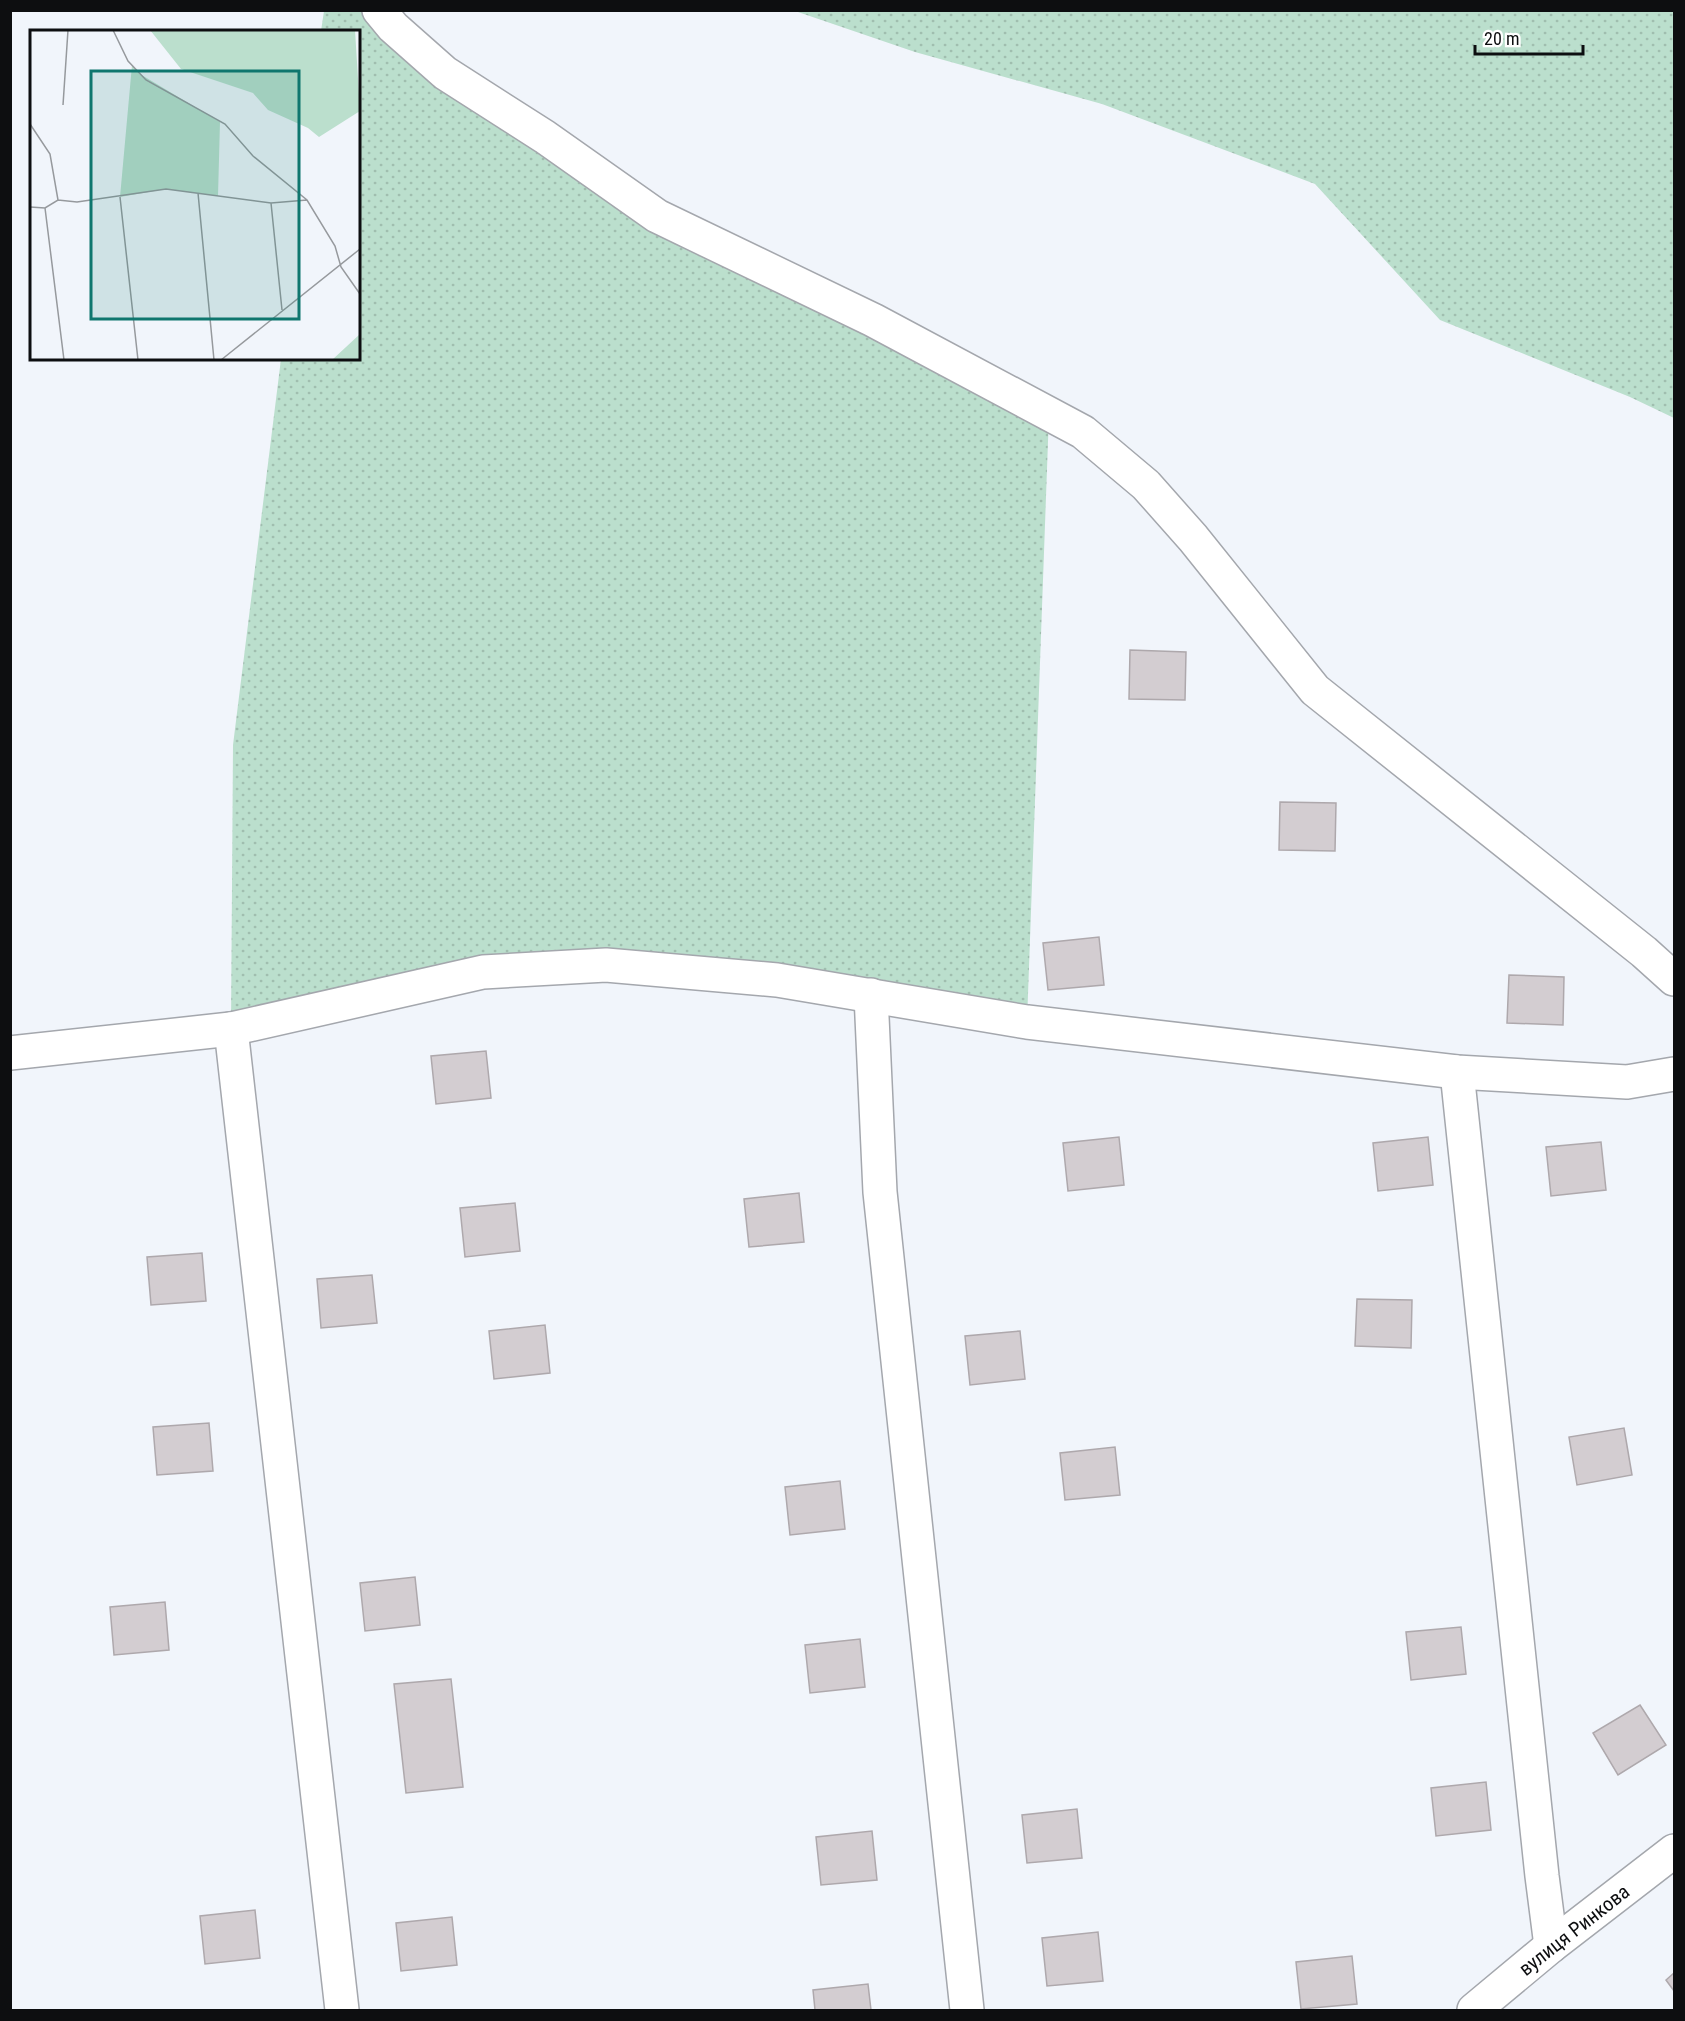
<svg xmlns="http://www.w3.org/2000/svg" width="1685" height="2021" font-family="'Roboto Condensed',sans-serif">
  <style>
    .grass { fill: url(#grass-dots) }
    .building { fill: #d3cdd1; stroke: #aea8ac; stroke-width: 1.5 }
    .lines { fill: none; stroke-linecap: round; stroke-linejoin: round }
    .minor-casing { stroke: #a4a7ad; stroke-width: 36 }
    .minor { stroke: #fff; stroke-width: 33 }
    .labels { text-anchor: middle; dominant-baseline: central; stroke-width: 4.5; stroke-linejoin: round; paint-order: stroke }
    .street-label { font-size: 20px; fill: #0d0e10; stroke: #fff }
    .inset-road { fill: none; stroke: #96999d; stroke-width: 1.5 }
    .view { fill: #0f766e; fill-opacity: 0.15; stroke: #0f766e; stroke-width: 3 }
    .inset-edge { fill: none; stroke: #0d0e10; stroke-width: 3 }
  </style>
  <defs>
    <pattern id="grass-dots" width="8" height="8" patternUnits="userSpaceOnUse" patternTransform="scale(1.5)"><rect width="8" height="8" fill="#bbdfcd"/><path d="M2 2h.1M6 6h.1" fill="none" stroke="#a0beaf" stroke-width="1.8" stroke-linecap="round"/></pattern>
  </defs>
  <rect width="100%" height="100%" fill="#f1f5fb"/>
  <g class="grass">
    <polygon points="324,11 379,11 545,137 1049,414 1027,1022 606,965 231,1029 233,745 281,359 358,358 358,32 321,31"/>
    <polygon points="795,11 1674,11 1674,418 1630,397 1440,320 1315,184 1102,104 915,52"/>
  </g>
  <g class="building">
    <polygon points="1130,650 1186,652 1185,700 1129,699"/>
    <polygon points="1280,802 1336,803 1335,851 1279,850"/>
    <polygon points="1099,937 1104,985 1048,990 1043,943"/>
    <polygon points="1509,975 1564,977 1563,1025 1507,1023"/>
    <polygon points="486,1051 491,1098 436,1104 431,1056"/>
    <polygon points="1119,1137 1124,1185 1068,1191 1063,1143"/>
    <polygon points="1428,1137 1433,1185 1378,1191 1373,1143"/>
    <polygon points="1601,1142 1606,1190 1551,1196 1546,1147"/>
    <polygon points="799,1193 804,1242 749,1247 744,1199"/>
    <polygon points="515,1203 520,1251 465,1257 460,1208"/>
    <polygon points="202,1253 206,1301 151,1305 147,1257"/>
    <polygon points="372,1275 377,1323 321,1328 317,1279"/>
    <polygon points="1357,1299 1412,1300 1411,1348 1355,1346"/>
    <polygon points="545,1325 550,1373 494,1379 489,1331"/>
    <polygon points="1020,1331 1025,1379 970,1385 965,1336"/>
    <polygon points="209,1423 213,1471 157,1475 153,1427"/>
    <polygon points="1624,1428 1632,1475 1577,1485 1569,1437"/>
    <polygon points="1115,1447 1120,1495 1065,1500 1060,1453"/>
    <polygon points="840,1481 845,1529 790,1535 785,1487"/>
    <polygon points="415,1577 420,1625 365,1631 360,1583"/>
    <polygon points="165,1602 169,1650 114,1655 110,1607"/>
    <polygon points="1461,1627 1466,1674 1411,1680 1406,1632"/>
    <polygon points="860,1639 865,1687 810,1693 805,1645"/>
    <polygon points="451,1679 463,1787 406,1793 394,1684"/>
    <polygon points="1640,1705 1666,1745 1618,1775 1593,1733"/>
    <polygon points="1486,1782 1491,1830 1436,1836 1431,1788"/>
    <polygon points="1077,1809 1082,1858 1027,1863 1022,1815"/>
    <polygon points="872,1831 877,1880 821,1885 816,1837"/>
    <polygon points="255,1910 260,1958 205,1964 200,1916"/>
    <polygon points="452,1917 457,1965 401,1971 396,1923"/>
    <polygon points="1098,1932 1103,1981 1047,1986 1042,1938"/>
    <polygon points="1352,1956 1357,2004 1301,2009 1296,1962"/>
    <polygon points="1674,1973 1674,1991 1666,1980"/>
    <polygon points="868,1984 871,2010 815,2010 813,1990"/>
  </g>
  <g class="lines">
    <defs>
      <g id="minor">
        <polyline points="379,10 393,27 445,73 545,137 657,216 873,320 1083,432 1146,485 1193,538 1315,690 1644,952 1674,979"/>
        <polyline points="871,995 880,1192 967,2010"/>
        <polyline points="231,1029 342,2010"/>
        <polyline points="10,1053 231,1029 483,972 606,965 777,980 1027,1022 1457,1072 1627,1082 1674,1074"/>
        <polyline points="1457,1072 1542,1876 1551,1946"/>
        <polyline points="1474,2010 1551,1946 1674,1851"/>
      </g>
    </defs>
    <use href="#minor" class="minor-casing"/>
    <use href="#minor" class="minor"/>
  </g>
  <g class="labels">
    <g class="street-label">
      <text transform="translate(1574 1930) rotate(-38)">вулиця Ринкова</text>
    </g>
  </g>
  <g transform="translate(30 30)">
    <rect width="330" height="330" fill="#f1f5fb"/>
    <path d="M120 0H325L330 81 289 107 278 98 238 80 223 63 151 39ZM102 35 110 44 190 92 188 166 136 159 90 167ZM330 304V330H302Z" fill="#bbdfcd"/>
    <path class="inset-road" d="M83 0 98 31 116 50 195 94 223 126 277 170 305 216 311 237 330 264M33 75 38 0M0 94 20 124 28 170M168 163 184 330M90 167 108 330M241 173 252 280M0 177 15 178 28 170 47 172 136 159 241 173 277 170M15 178 34 330M191 330 330 219"/>
    <path class="view" d="M61 41H269V289H61Z"/>
    <rect width="330" height="330" class="inset-edge"/>
  </g>
  <rect width="1685" height="2021" fill="none" stroke="#0d0e10" stroke-width="24"/>
  <path d="M1475 45v9h108v-9" fill="none" stroke="#0d0e10" stroke-width="3"/>
  <text x="1484" y="45" font-size="18" fill="#0d0e10" stroke="#ffffff" stroke-width="4.5" paint-order="stroke">20 m</text>
</svg>
